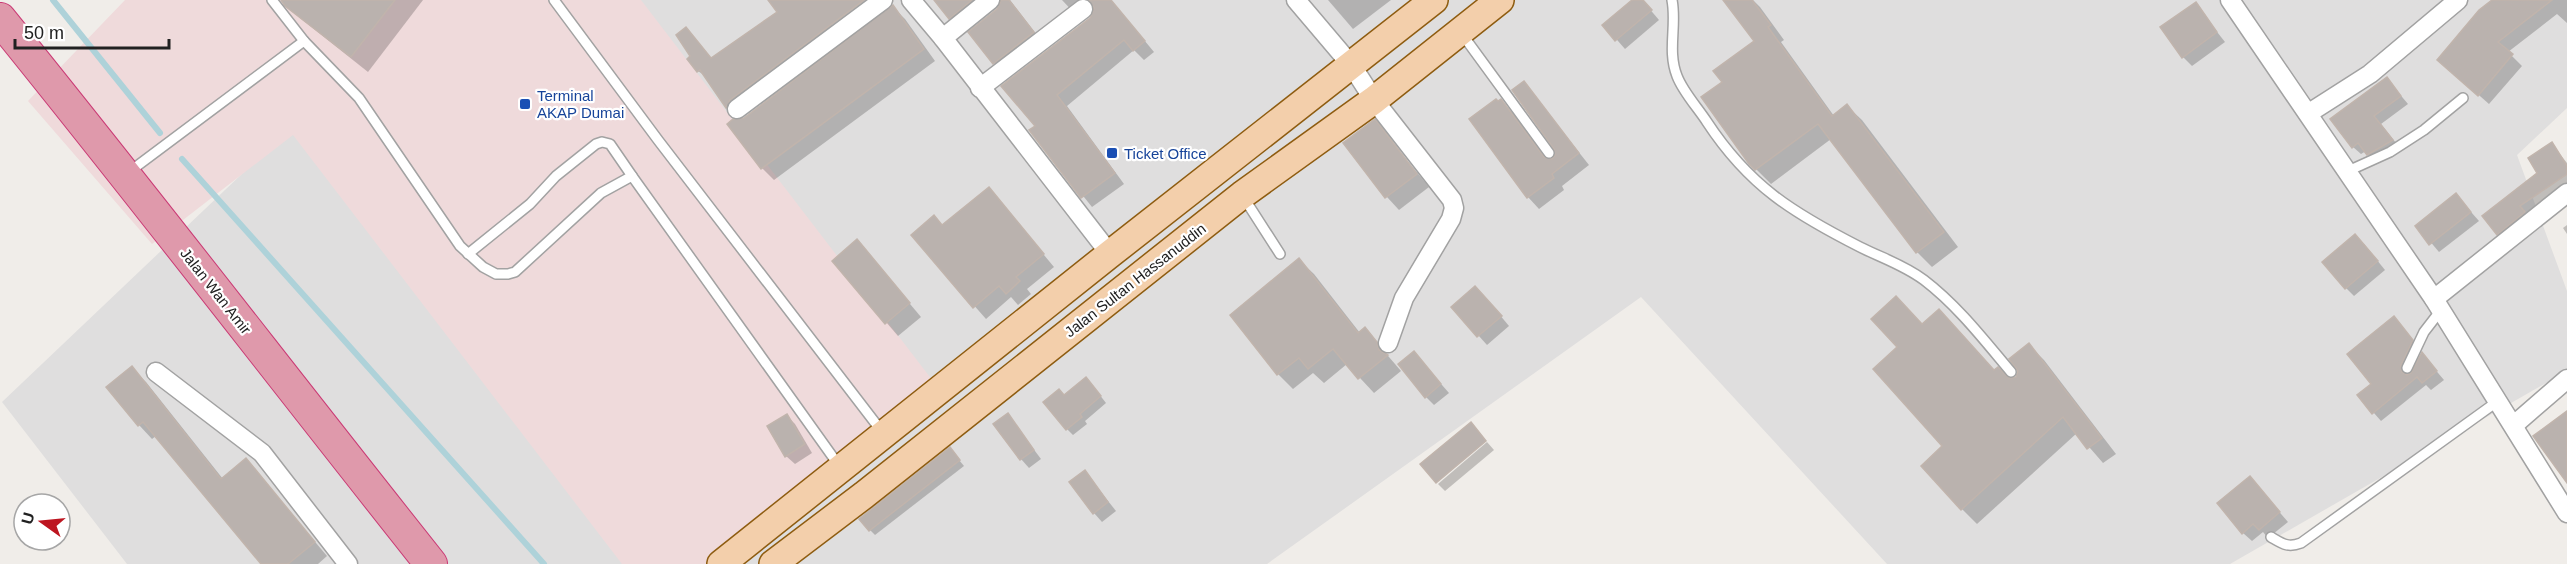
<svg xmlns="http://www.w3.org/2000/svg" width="2567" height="564" font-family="Helvetica,sans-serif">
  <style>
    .residential { fill: #dfdede }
    .commercial { fill: #efdadb }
    .shadow { fill: #0003 }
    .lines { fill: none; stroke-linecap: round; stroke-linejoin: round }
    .stream { stroke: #aed2d9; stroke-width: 6 }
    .building { fill: #bab2ae; stroke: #c1b4ac; stroke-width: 1.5 }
    .lane-casing { stroke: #a2a2a2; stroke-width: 12 }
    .street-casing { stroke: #a2a2a2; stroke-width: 21 }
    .primary-casing { stroke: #8e5c10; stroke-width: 30 }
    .highway-casing { stroke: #ca3a75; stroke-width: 34 }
    .lane { stroke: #fff; stroke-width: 9 }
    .street { stroke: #fff; stroke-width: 18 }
    .primary { stroke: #f3cfab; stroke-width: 27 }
    .highway { stroke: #df99ab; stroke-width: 32 }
    .transit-dot { fill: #1a4fb4; stroke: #fff; stroke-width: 2 }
    .labels { text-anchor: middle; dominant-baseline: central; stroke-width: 4.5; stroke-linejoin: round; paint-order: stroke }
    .transit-label { font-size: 15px; fill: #164399; stroke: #fff; text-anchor: start }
    .street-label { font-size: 15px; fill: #212121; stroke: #fff }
  </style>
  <rect width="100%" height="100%" fill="#f0ede9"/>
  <polygon class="residential" points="425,0 808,0 834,27 869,0 2567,0 2567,108 2517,155 2567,291 2567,371 2230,564 1887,564 1641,297 1267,564 127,564 2,402"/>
  <polygon class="commercial" points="125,0 641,0 936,385 706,564 622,564 293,135 152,244 28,101"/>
  <g class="shadow">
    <polygon points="286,0 423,0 368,72 300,18 284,2"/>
    <polygon points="770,0 886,0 735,115 708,78 698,71 779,13"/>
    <polygon points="936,0 996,0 960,28"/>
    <polygon points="1002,0 1010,0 1043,43 1004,73 994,63 999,9"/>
    <polygon points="1062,0 1111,0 1154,52 1144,60 1134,50 1067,106 1124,184 1092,207 1031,131 1037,126 1095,9 1092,8 1078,17"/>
    <polygon points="1328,0 1391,0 1353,29"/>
    <polygon points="1634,0 1642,0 1659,20 1625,49 1604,25"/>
    <polygon points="1736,0 1753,0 1760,7 1784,40 1781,42 1834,116 1847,106 1862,120 1958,247 1932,267 1917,252 1831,139 1771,184 1750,163 1724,83 1756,42"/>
    <polygon points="2494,0 2567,0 2567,23 2557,14 2508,52 2522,66 2489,104 2439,60"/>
    <polygon points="2195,4 2225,42 2192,66 2183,57"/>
    <polygon points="893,7 905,19 935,61 774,180 762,168 729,124 744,119"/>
    <polygon points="2387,79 2408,104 2381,124 2400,148 2376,162 2366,151 2361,154 2353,147"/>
    <polygon points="1524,83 1589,165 1562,186 1564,190 1539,209 1528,197 1471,120 1501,101 1512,112 1546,159 1553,160 1557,156 1556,148"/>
    <polygon points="1374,121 1429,187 1399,210 1387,197 1345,143"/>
    <polygon points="2552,144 2567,163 2567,188 2506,242 2498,234 2539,173"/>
    <polygon points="989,189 1054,267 1027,289 1031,294 1018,305 1011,297 986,319 913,236 934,217 943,226"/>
    <polygon points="2456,195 2479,221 2439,252 2417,226"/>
    <polygon points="2567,225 2567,234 2563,228"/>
    <polygon points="857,241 921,317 898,336 834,261"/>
    <polygon points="2364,244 2385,270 2354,296 2346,288"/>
    <polygon points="1299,260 1314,274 1360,333 1365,329 1401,371 1374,393 1347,364 1324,383 1313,373 1293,389 1278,374 1232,315"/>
    <polygon points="1484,296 1509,326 1487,345 1453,307"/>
    <polygon points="1922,326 2009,380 2017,378 2029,345 2044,360 2116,454 2103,463 2077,433 1977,524 1962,509 1944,446"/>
    <polygon points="2402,327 2420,349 2407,376 2412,374 2422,354 2444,380 2431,390 2426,385 2381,421 2359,396 2373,384"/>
    <polygon points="1414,353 1449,393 1434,405 1426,397"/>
    <polygon points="132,368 146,382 223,479 246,460 327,556 318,564 263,564 156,436 152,439 139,425"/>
    <polygon points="1092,385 1106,403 1085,421 1087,424 1073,435 1067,429 1064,396"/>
    <polygon points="1008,415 1041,459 1029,468 1021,459"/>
    <polygon points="787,416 795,424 812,453 795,464 786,456"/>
    <polygon points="1487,442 1494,450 1445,491 1438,484"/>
    <polygon points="950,449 964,466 875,535 870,530"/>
    <polygon points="1085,472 1116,511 1102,522 1094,513"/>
    <polygon points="2250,478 2288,522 2268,538 2263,532 2252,541 2243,533"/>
  </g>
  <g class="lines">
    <g class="stream">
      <polyline points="53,0 160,133"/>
      <polyline points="182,159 544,564"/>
    </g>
  </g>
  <g class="building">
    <polygon points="281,0 395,0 351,57 285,6"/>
    <polygon points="768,0 864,0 730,100 726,108 700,70 697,72 687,59 690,56 676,35 686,27 711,58 777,12"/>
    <polygon points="934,0 972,0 949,19"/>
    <polygon points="1001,0 1009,0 1034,32 993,64 968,32 997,9"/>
    <polygon points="1089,0 1111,0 1145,41 1133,51 1124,40 1057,95 1115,173 1081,198 1029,130 1035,126 1001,86 1090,18 1094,8"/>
    <polygon points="1632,0 1643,0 1652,10 1615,41 1602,25"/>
    <polygon points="1723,0 1752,0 1771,25 1768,27 1832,116 1847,104 1944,232 1916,253 1818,124 1755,170 1749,164 1701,97 1722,82 1713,71 1754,41"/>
    <polygon points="2492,0 2552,0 2498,42 2513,54 2478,96 2437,60 2479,10"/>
    <polygon points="2196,2 2217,32 2182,58 2160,27"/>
    <polygon points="893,5 924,49 761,169 727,124 733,119 744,118"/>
    <polygon points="2387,77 2401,96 2374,116 2393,140 2367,155 2358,143 2352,148 2330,119"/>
    <polygon points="1524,81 1579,153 1552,174 1554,178 1527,198 1469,119 1496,99 1498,101 1501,99 1544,157 1552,159 1555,155 1554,149 1512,90"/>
    <polygon points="1375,119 1417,174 1385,198 1343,143"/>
    <polygon points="2552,142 2567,166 2567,174 2520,206 2525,212 2497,235 2482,216 2537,173 2528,158"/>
    <polygon points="989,187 1044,254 1016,277 1020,281 1006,294 999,286 973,308 911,235 934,215 942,225"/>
    <polygon points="2456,193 2471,212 2429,245 2415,226"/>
    <polygon points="2355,234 2378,261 2345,289 2322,262"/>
    <polygon points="857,239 910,303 885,324 832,261"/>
    <polygon points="1299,258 1358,333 1365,327 1377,342 1379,350 1388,355 1358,379 1333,349 1308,369 1299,358 1277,375 1230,315"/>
    <polygon points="1475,286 1502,316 1477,337 1451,307"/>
    <polygon points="1896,296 1922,324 1939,309 1994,370 1998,367 2009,378 2016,377 2018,371 2009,359 2029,343 2102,438 2087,449 2063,417 1961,510 1921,466 1942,446 1873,369 1897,347 1871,319"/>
    <polygon points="2394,316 2413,340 2401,365 2402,372 2407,375 2411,373 2422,352 2437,371 2422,383 2417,377 2372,414 2357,395 2371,384 2347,354"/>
    <polygon points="1414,351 1441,384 1425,398 1398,364"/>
    <polygon points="132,366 221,479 246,458 315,542 288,564 261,564 143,422 138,426 106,387"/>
    <polygon points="1086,377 1101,396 1080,414 1082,417 1066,430 1043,402 1059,389 1064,395"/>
    <polygon points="2567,411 2567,483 2533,436"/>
    <polygon points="1008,413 1034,450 1020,460 993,424"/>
    <polygon points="787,414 805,444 785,457 767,426"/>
    <polygon points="1471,422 1486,441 1436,483 1420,464"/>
    <polygon points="950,447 960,460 869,531 859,519"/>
    <polygon points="1085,470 1108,502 1093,514 1069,482"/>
    <polygon points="2250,476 2280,512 2259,530 2253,524 2242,534 2217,503"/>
  </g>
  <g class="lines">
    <defs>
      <g id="lane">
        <polyline points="272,0 304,41"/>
        <polyline points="554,0 658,140 883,433"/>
        <path d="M1672 0C1677 25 1667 51 1677 76 1683 92 1698 108 1707 122 1749 186 1793 213 1860 247 1882 258 1904 265 1924 280 1958 306 1984 340 2011 372"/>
        <polyline points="1462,34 1549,153"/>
        <polyline points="2348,171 2390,152 2424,130 2463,98"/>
        <polyline points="129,172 304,41 359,98 460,246 483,267 496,274 508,274 515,272 601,193 632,176 840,467"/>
        <polyline points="1244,198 1280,254"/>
        <polyline points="468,254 530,204 556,176 596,144 602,142 610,144 632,176"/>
        <polyline points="2407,368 2424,332 2441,310"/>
        <path d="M2271 537C2283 544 2288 548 2301 543L2498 401"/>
      </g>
      <g id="street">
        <polyline points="911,0 943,38 1110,254"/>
        <polyline points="1296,0 1352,66 1374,100 1452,200 1454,208 1451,219 1404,298 1388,343"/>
        <polyline points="2230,0 2434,299 2567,513"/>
        <polyline points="943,38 990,0"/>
        <polyline points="980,88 1083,9"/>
        <polyline points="737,109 883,0"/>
        <polyline points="2309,113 2370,74 2458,0"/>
        <polyline points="2434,299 2567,193"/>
        <polyline points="156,372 262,453 348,564"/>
        <polyline points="2514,425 2567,379"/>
      </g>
      <g id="primary">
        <polyline points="721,564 1110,254 1434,0"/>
        <polyline points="773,564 864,495 1242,195 1374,100 1500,0"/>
      </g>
      <path id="highway" d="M0 19C146 199 287 383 431 564"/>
    </defs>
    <use href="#lane" class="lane-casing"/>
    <use href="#street" class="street-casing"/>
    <use href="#primary" class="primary-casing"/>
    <use href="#highway" class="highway-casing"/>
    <use href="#lane" class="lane"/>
    <use href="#street" class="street"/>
    <use href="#primary" class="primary"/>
    <use href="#highway" class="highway"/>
  </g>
  <g class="transit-dot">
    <rect x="519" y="98" width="12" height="12" rx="3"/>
    <rect x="1106" y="147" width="12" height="12" rx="3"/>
  </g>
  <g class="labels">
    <g class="transit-label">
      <text x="537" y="95">Terminal<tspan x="537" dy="17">AKAP Dumai</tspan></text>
      <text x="1124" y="153">Ticket Office</text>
    </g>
    <g class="street-label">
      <text transform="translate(1135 280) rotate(-38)">Jalan Sultan Hassanuddin</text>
      <text transform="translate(216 291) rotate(52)">Jalan Wan Amir</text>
    </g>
  </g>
  <g transform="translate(42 522) rotate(285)"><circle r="28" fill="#ffffff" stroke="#a6a6a6" stroke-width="1.5"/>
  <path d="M0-4.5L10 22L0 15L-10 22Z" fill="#bd1520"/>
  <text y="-9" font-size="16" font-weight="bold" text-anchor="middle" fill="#212121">U</text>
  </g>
  <path d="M15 39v9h154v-9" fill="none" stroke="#212121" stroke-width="3"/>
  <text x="24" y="39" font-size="18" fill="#212121" stroke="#ffffff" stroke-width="4.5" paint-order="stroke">50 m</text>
</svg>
